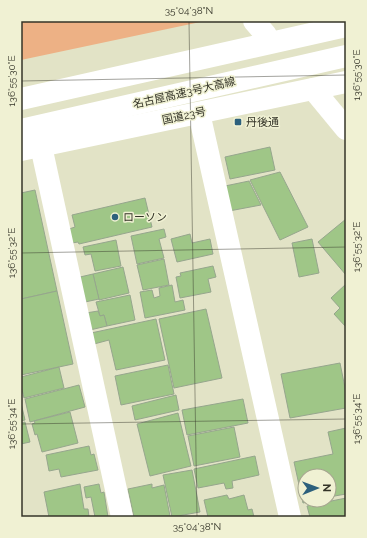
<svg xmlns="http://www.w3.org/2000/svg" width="367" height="538" font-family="Raleway,'Noto Sans JP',sans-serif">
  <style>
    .green { fill: #edb185 }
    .building { fill: #9fc687; stroke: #96a68d }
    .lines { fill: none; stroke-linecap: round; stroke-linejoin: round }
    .minor { stroke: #fff; stroke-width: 22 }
    .highway { stroke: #fff; stroke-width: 22 }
    .ticks { fill: none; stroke: #343428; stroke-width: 1; stroke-opacity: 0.45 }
    .poi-dot { fill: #2c607c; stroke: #f0f1d3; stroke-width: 1.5 }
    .labels { text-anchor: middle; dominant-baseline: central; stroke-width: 3; stroke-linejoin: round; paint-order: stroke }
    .street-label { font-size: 11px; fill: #343428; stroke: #f0f1d3 }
    .poi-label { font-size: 11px; fill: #343428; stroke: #f0f1d3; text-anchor: start }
    .neatline { fill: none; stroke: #343428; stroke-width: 1.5 }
    .ticks-label { font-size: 10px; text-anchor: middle; fill: #343428 }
  </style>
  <rect width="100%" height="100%" fill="#e2e3c6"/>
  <polygon class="green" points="21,21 205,21 21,60"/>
  <g class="building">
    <polygon points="270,147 275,170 230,179 225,157"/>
    <polygon points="280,172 308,227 280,240 250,180"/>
    <polygon points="249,181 261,205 229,211 225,186"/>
    <polygon points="35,190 57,291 21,299 21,193"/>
    <polygon points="145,198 152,227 79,244 78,242 72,243 69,229 75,227 72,215"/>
    <polygon points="346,219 346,275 318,242"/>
    <polygon points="164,229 166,237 159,239 164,258 137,264 131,236"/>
    <polygon points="190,234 192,243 210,239 213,254 177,262 171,239"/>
    <polygon points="312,239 319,273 299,277 292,243"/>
    <polygon points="116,240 121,266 95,271 91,254 85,255 83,247"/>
    <polygon points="164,259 169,285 143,290 137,265"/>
    <polygon points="213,266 216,277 208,279 211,292 180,298 176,277 181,276 180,273"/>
    <polygon points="123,267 129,293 99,300 93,274"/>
    <polygon points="93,274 99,299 85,302 80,277"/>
    <polygon points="346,284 346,327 334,314 340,308 331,298"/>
    <polygon points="172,285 175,302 183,300 185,310 145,318 140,292 152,290 154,298 160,296 159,288"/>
    <polygon points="57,291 73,364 21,375 21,299"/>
    <polygon points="130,295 135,320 107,326 104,315 100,316 96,302"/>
    <polygon points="206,309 222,378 174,388 159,319"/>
    <polygon points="98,311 100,316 104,315 107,326 90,330 86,313"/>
    <polygon points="156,319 165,360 116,370 109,340 94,344 91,333"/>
    <polygon points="340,363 346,393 346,408 290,418 281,374"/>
    <polygon points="168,365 174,394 121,405 115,376"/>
    <polygon points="59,367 64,388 24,398 21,385 21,377"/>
    <polygon points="79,385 85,407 30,422 25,399"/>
    <polygon points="176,395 179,410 135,420 132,406"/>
    <polygon points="243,399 248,423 187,435 182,410"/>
    <polygon points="21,403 25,420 21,421"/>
    <polygon points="70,412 78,443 42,452 37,434 35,435 32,424 35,423 34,421"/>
    <polygon points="178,413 191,466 150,476 137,424"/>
    <polygon points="25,422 30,442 21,444 21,423"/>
    <polygon points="234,427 240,457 194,466 188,436"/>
    <polygon points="346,428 346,494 329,497 329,476 305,476 305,500 316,500 303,503 294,462 333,454 328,432"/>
    <polygon points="89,446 91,455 94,454 98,470 61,477 59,469 49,471 46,455"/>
    <polygon points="255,456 259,475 232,481 233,488 226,489 224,483 198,488 194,469"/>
    <polygon points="192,470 200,512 172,517 163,475"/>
    <polygon points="80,484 84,509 88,509 89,517 49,517 44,492"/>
    <polygon points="99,484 101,493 104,492 108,517 95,517 91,497 86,498 84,487"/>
    <polygon points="152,484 152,488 164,485 170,516 134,517 128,489"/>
    <polygon points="227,495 229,499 244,495 248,510 252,509 254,517 208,517 204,500"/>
    <polygon points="346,498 346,517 310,517 307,506"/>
  </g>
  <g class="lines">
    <g class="minor">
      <polyline points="254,21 266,35"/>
      <polyline points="313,89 346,129"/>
      <polyline points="199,113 290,517"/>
      <polyline points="41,146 122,517"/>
    </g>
    <g class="highway">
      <polyline points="21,99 346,26"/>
      <polyline points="21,130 346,56"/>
      <polyline points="21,150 346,82"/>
    </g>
  </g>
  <path class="ticks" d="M189 21 197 517M21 81 346 75M21 253 346 247M21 424 346 419"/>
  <g class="poi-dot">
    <rect x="234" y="118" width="8" height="8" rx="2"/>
    <circle cx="115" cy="217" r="4"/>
  </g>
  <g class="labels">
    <g class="street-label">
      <text transform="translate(184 93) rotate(-13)">名古屋高速3号大高線</text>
      <text transform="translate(184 116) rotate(-12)">国道23号</text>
    </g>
    <g class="poi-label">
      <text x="246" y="122">丹後通</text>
      <text x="123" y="217">ローソン</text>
    </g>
  </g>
  <rect width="367" height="538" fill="none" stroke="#f0f1d3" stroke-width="44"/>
  <g transform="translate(317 488) rotate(89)"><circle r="19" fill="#f0f1d3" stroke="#a5a58f"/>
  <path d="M0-3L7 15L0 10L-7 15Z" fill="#2c607c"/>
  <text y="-6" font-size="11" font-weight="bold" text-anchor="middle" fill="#343428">N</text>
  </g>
  <rect x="22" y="22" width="323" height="494" class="neatline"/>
  <g class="ticks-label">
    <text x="189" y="14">35°04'38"N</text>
    <text transform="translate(356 75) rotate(-90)" y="4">136°55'30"E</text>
    <text transform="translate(11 81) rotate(-90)" y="4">136°55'30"E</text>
    <text transform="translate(356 247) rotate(-90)" y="4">136°55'32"E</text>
    <text transform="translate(11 253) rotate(-90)" y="4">136°55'32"E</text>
    <text transform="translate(356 419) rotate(-90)" y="4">136°55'34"E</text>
    <text transform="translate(11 424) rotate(-90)" y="4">136°55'34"E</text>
    <text x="197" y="530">35°04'38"N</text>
  </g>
</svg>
